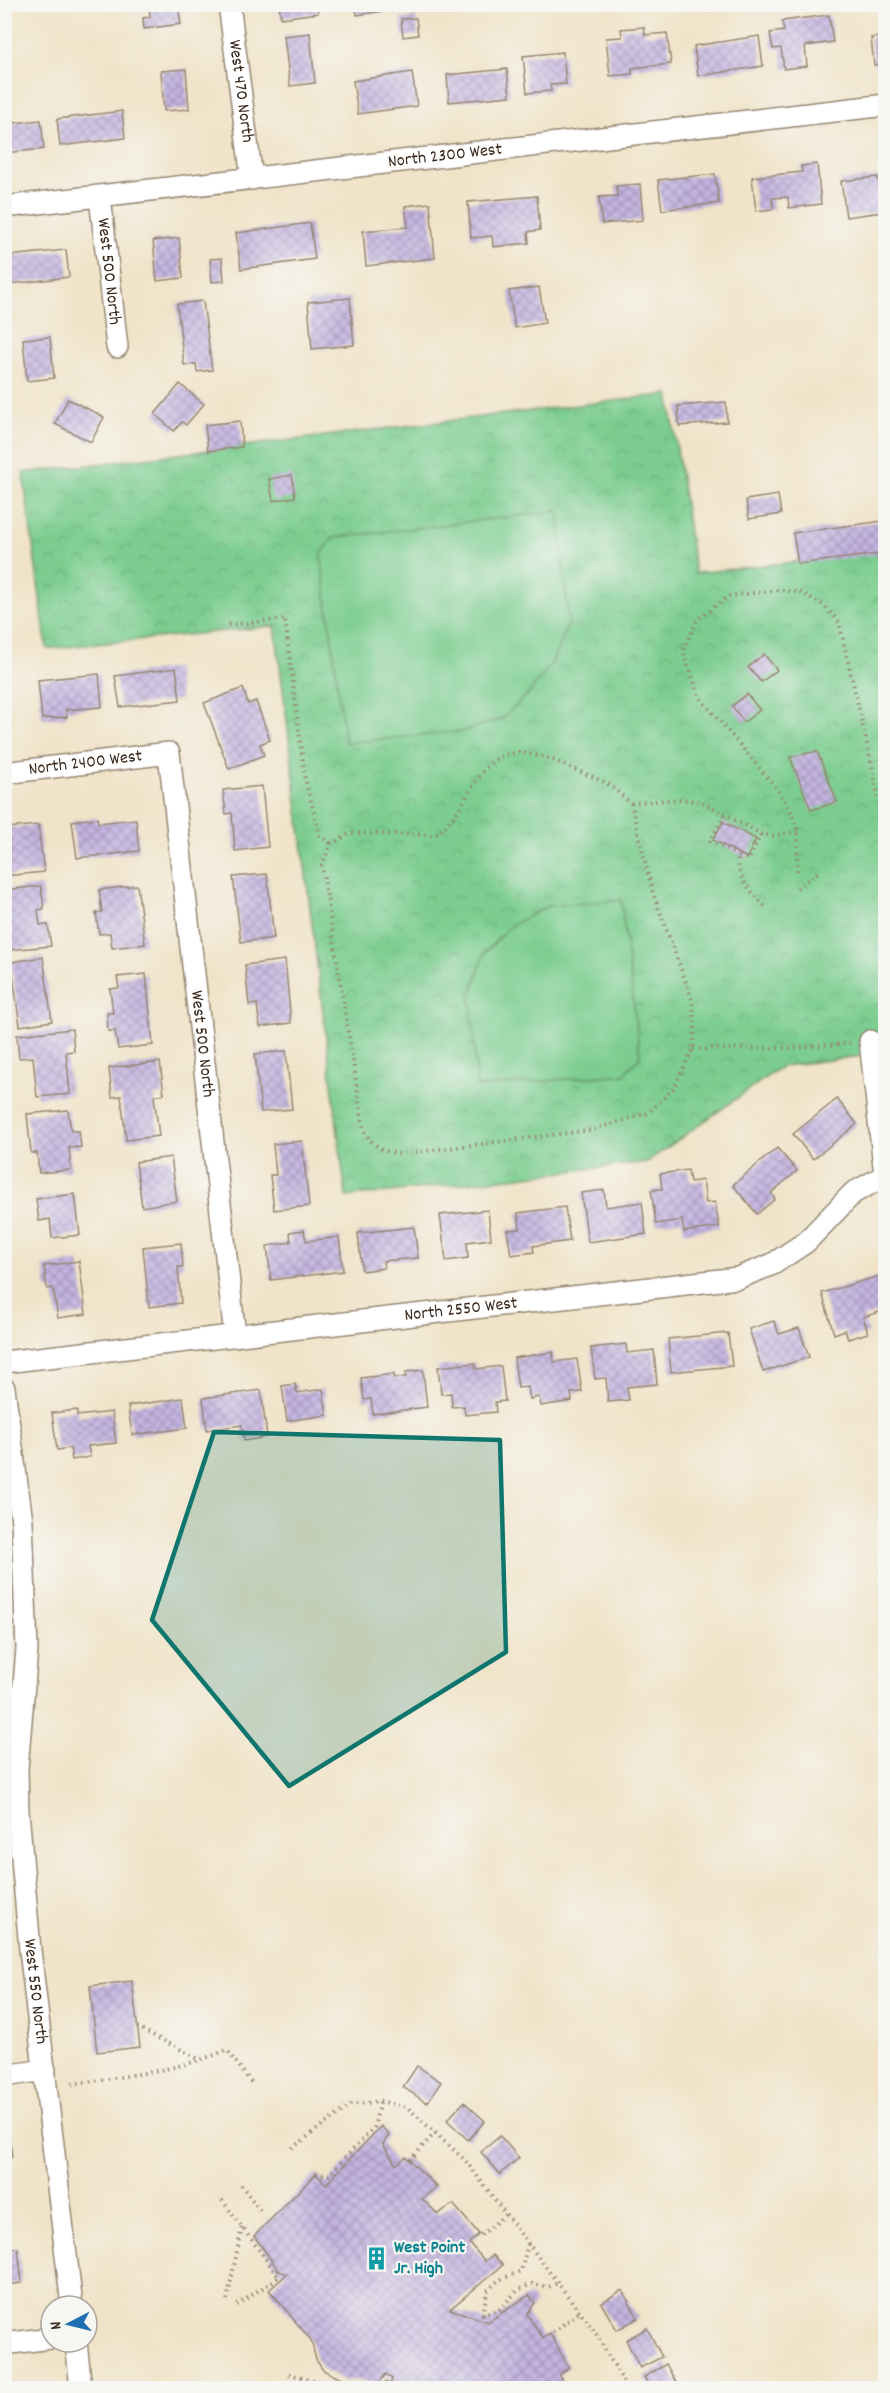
<svg xmlns="http://www.w3.org/2000/svg" width="890" height="2393" font-family="Dekko,sans-serif">
  <style>
    .park { fill: url(#park-crowns); stroke: #5b7c56; stroke-width: 1.5 }
    .pitch { fill: #7bcd8f; stroke: #5b7c56; stroke-width: 1.5 }
    .building { fill: url(#building-cross-hatch) }
    .lines { fill: none; stroke-linecap: round; stroke-linejoin: round }
    .minor-casing { stroke: #968673; stroke-width: 24 }
    .path { stroke: #968673; stroke-width: 4; stroke-dasharray: 1.5 4.5; stroke-linecap: butt }
    .minor { stroke: #fff; stroke-width: 21 }
    .marked { fill: #0f766e; fill-opacity: 0.2; stroke: #0f766e; stroke-width: 4.5; stroke-linejoin: round }
    .labels { text-anchor: middle; dominant-baseline: central; stroke-width: 4.5; stroke-linejoin: round; paint-order: stroke }
    .street-label { font-size: 18px; fill: #3b2a1e; stroke: #f6f6f2 }
    .culture-label { font-size: 18px; font-weight: bold; fill: #0d838f; stroke: #f6f6f2; text-anchor: start }
  </style>
  <defs>
    <pattern id="park-crowns" width="20" height="18" patternUnits="userSpaceOnUse" patternTransform="scale(1.5)"><rect width="20" height="18" fill="#7bcd8f"/><path d="M2 6a3 3 0 1 1 6 0M12 15a3 3 0 1 1 6 0" fill="none" stroke="#6bb07b"/></pattern>
    <pattern id="building-cross-hatch" width="8" height="8" patternUnits="userSpaceOnUse" patternTransform="scale(1.5)"><rect width="8" height="8" fill="#c4b5e1"/><path d="M0 0l8 8M0 8l8-8" fill="none" stroke="#a093b6"/></pattern>
  </defs>
  <rect width="100%" height="100%" fill="#f6f6f2"/>
  <filter id="ink" filterUnits="userSpaceOnUse"><feTurbulence type="fractalNoise" baseFrequency=".0167" numOctaves="2"/><feDisplacementMap in="SourceGraphic" scale="12" xChannelSelector="R" yChannelSelector="G"/><feConvolveMatrix kernelMatrix="1 2 1 2 8 2 1 2 1" color-interpolation-filters="sRGB"/></filter>
  <filter id="wash" filterUnits="userSpaceOnUse"><feTurbulence type="fractalNoise" baseFrequency=".008" numOctaves="4" result="noise"/><feDisplacementMap in="SourceGraphic" scale="24" xChannelSelector="R" yChannelSelector="G"/><feGaussianBlur stdDeviation="1.35" result="paint"/><feColorMatrix in="noise" values="0 0 0 0 0 0 0 0 0 0 0 0 0 0 0 0 0 1.4 0 .05"/><feComposite in="paint" operator="in"/></filter>
  <g filter="url(#wash)">
    <rect width="100%" height="100%" fill="#f0e3c8"/>
    <polygon class="park" points="669,394 695,573 885,552 885,1053 782,1066 647,1162 346,1197 275,626 47,649 23,473"/>
    <g class="pitch">
      <polygon points="558,511 569,623 551,664 529,693 503,718 464,731 345,743 321,555 333,538"/>
      <polygon points="621,900 640,1057 624,1074 477,1087 471,996 484,954 510,926 548,906"/>
    </g>
    <g id="blocks">
      <g class="building">
        <polygon points="149,4 178,4 181,24 144,29 143,18 150,17"/>
        <polygon points="279,4 317,4 318,13 281,18"/>
        <polygon points="355,4 383,4 384,11 357,15"/>
        <polygon points="829,15 833,42 805,46 807,66 784,69 781,48 773,49 770,33 784,31 782,21"/>
        <polygon points="416,18 418,35 403,37 401,19"/>
        <polygon points="644,27 645,35 667,33 671,64 632,68 632,74 610,76 606,38 622,37 621,29"/>
        <polygon points="310,33 315,83 290,86 284,36"/>
        <polygon points="759,36 763,66 698,76 694,46"/>
        <polygon points="886,36 886,64 874,65 871,38"/>
        <polygon points="563,52 566,84 550,85 551,91 527,93 523,56"/>
        <polygon points="186,69 189,109 164,111 161,71"/>
        <polygon points="507,69 510,96 449,102 447,75"/>
        <polygon points="412,72 417,106 358,114 353,81"/>
        <polygon points="122,111 125,138 60,146 57,119"/>
        <polygon points="41,120 44,149 4,153 4,124"/>
        <polygon points="817,164 821,204 789,208 788,197 772,198 773,209 756,211 752,177 802,172 801,166"/>
        <polygon points="715,174 719,203 662,210 658,180"/>
        <polygon points="878,177 882,212 846,217 841,181"/>
        <polygon points="640,184 643,220 602,224 599,197 617,196 616,186"/>
        <polygon points="537,196 540,230 528,232 529,243 493,247 492,236 471,238 468,202"/>
        <polygon points="430,203 435,258 366,266 363,231 408,227 405,206"/>
        <polygon points="310,223 315,259 241,269 236,233"/>
        <polygon points="179,238 183,278 157,281 153,241"/>
        <polygon points="66,250 69,277 11,284 8,256"/>
        <polygon points="222,258 224,281 212,282 210,259"/>
        <polygon points="539,287 545,323 515,328 509,291"/>
        <polygon points="350,298 354,345 312,349 308,302"/>
        <polygon points="203,301 212,370 197,372 196,364 184,365 177,304"/>
        <polygon points="50,337 54,378 27,381 23,339"/>
        <polygon points="180,384 204,404 186,425 182,422 174,431 155,414"/>
        <polygon points="68,399 104,417 91,442 55,424"/>
        <polygon points="726,402 727,422 679,426 678,406"/>
        <polygon points="240,421 242,447 208,451 205,425"/>
        <polygon points="292,475 295,497 273,501 269,479"/>
        <polygon points="778,495 781,514 749,519 746,500"/>
        <polygon points="883,521 886,553 798,564 793,533"/>
        <polygon points="764,654 777,670 761,682 748,667"/>
        <polygon points="176,668 180,700 120,707 115,676"/>
        <polygon points="99,674 102,707 66,710 67,717 42,719 38,680"/>
        <polygon points="4,685 11,724 4,725"/>
        <polygon points="243,688 248,704 256,701 270,740 260,744 264,755 229,769 204,703"/>
        <polygon points="747,694 760,710 744,722 732,706"/>
        <polygon points="817,751 837,802 811,810 790,757"/>
        <polygon points="262,786 268,847 235,851 232,813 226,814 223,790"/>
        <polygon points="97,818 98,823 136,819 139,851 77,858 72,821"/>
        <polygon points="723,822 756,839 747,858 713,840"/>
        <polygon points="38,825 44,872 4,876 4,853 10,853 7,828"/>
        <polygon points="267,874 274,938 241,942 233,877"/>
        <polygon points="137,885 145,944 112,948 110,933 99,934 96,913 102,912 99,890"/>
        <polygon points="41,886 44,909 38,910 40,925 48,925 51,946 9,950 4,890"/>
        <polygon points="43,957 52,1021 20,1026 11,962"/>
        <polygon points="285,960 291,1023 260,1027 257,1004 249,1005 245,965"/>
        <polygon points="146,974 153,1045 118,1049 115,1031 108,1031 107,1013 113,1013 110,989 119,988 117,977"/>
        <polygon points="72,1029 74,1051 66,1052 70,1094 37,1097 33,1057 19,1058 17,1035"/>
        <polygon points="286,1051 292,1109 261,1112 255,1054"/>
        <polygon points="160,1062 164,1094 154,1096 159,1136 126,1140 121,1096 112,1097 109,1068"/>
        <polygon points="837,1099 857,1124 813,1159 793,1134"/>
        <polygon points="68,1110 71,1131 79,1131 81,1147 69,1148 71,1170 39,1173 37,1153 31,1153 27,1114"/>
        <polygon points="302,1141 309,1206 274,1210 270,1175 276,1175 273,1144"/>
        <polygon points="777,1148 797,1171 771,1193 775,1199 757,1214 733,1185"/>
        <polygon points="171,1157 177,1201 142,1207 136,1162"/>
        <polygon points="688,1170 690,1182 703,1180 706,1203 715,1202 719,1227 684,1232 682,1220 656,1224 651,1190 662,1189 660,1174"/>
        <polygon points="604,1190 606,1207 642,1202 646,1234 588,1242 581,1193"/>
        <polygon points="75,1194 80,1235 52,1238 50,1219 39,1221 36,1199"/>
        <polygon points="565,1207 570,1241 533,1246 534,1252 511,1255 507,1230 520,1229 518,1213"/>
        <polygon points="488,1210 491,1239 467,1242 468,1258 446,1261 440,1215"/>
        <polygon points="414,1227 418,1258 383,1261 384,1268 362,1271 358,1233"/>
        <polygon points="304,1230 306,1241 339,1237 343,1271 271,1280 267,1246 291,1242 290,1232"/>
        <polygon points="181,1243 183,1267 178,1267 181,1303 149,1307 143,1247"/>
        <polygon points="79,1261 86,1314 58,1318 53,1288 47,1289 44,1266"/>
        <polygon points="886,1274 886,1310 863,1317 868,1333 848,1339 845,1330 834,1334 822,1293"/>
        <polygon points="774,1321 779,1334 799,1328 809,1357 763,1372 749,1329"/>
        <polygon points="728,1333 732,1366 671,1372 668,1339"/>
        <polygon points="626,1344 627,1353 654,1350 657,1384 627,1387 629,1400 608,1402 606,1378 595,1379 591,1348"/>
        <polygon points="553,1352 554,1362 577,1359 582,1392 571,1393 572,1401 541,1406 539,1397 530,1399 528,1387 518,1388 514,1358"/>
        <polygon points="475,1363 476,1369 501,1366 505,1401 495,1402 496,1412 465,1415 464,1406 452,1407 451,1393 441,1394 438,1367"/>
        <polygon points="423,1370 427,1407 373,1414 371,1399 364,1400 361,1378 394,1374 394,1378 406,1377 406,1372"/>
        <polygon points="295,1384 297,1393 323,1389 327,1415 287,1421 282,1386"/>
        <polygon points="261,1390 267,1437 244,1441 242,1425 207,1430 203,1398"/>
        <polygon points="183,1398 187,1428 132,1435 128,1406"/>
        <polygon points="77,1410 77,1416 112,1412 116,1443 88,1446 90,1457 72,1460 70,1448 57,1450 52,1413"/>
        <polygon points="132,1981 140,2047 97,2052 90,1986"/>
        <polygon points="417,2066 441,2082 427,2103 403,2087"/>
        <polygon points="464,2102 485,2121 468,2140 447,2120"/>
        <polygon points="381,2126 389,2135 383,2144 396,2165 406,2157 437,2187 422,2199 438,2214 453,2204 479,2234 469,2243 485,2261 493,2255 503,2265 450,2309 488,2322 529,2295 535,2303 527,2314 543,2338 550,2334 569,2367 559,2375 567,2388 389,2388 392,2379 386,2374 378,2384 356,2380 345,2381 323,2370 316,2360 311,2340 269,2290 287,2274 279,2271 254,2236 316,2174 326,2184"/>
        <polygon points="9,2133 12,2157 4,2158 4,2134"/>
        <polygon points="500,2136 519,2158 500,2174 481,2152"/>
        <polygon points="18,2248 22,2283 4,2285 4,2250"/>
        <polygon points="622,2290 638,2318 617,2330 601,2303"/>
        <polygon points="647,2328 662,2357 640,2368 626,2340"/>
        <polygon points="666,2364 679,2388 651,2388 644,2377"/>
      </g>
    </g>
  </g>
  <g filter="url(#ink)">
    <use href="#blocks" fill-opacity="0" stroke="#968673" stroke-width="1.5"/>
    <g class="lines">
      <defs>
        <g id="minor">
          <path id="s1" d="M229 4 252 179"/>
          <path id="s2" d="M100 197 117 347"/>
          <path id="s3" d="M4 207 886 105"/>
          <path id="s4" d="M4 773 169 753 235 1336"/>
          <polyline points="870,1041 885,1175"/>
          <path id="s5" d="M4 1362 738 1278 773 1264 806 1242 853 1193 886 1175"/>
          <path id="s6" d="M4 1388 22 1521 27 1649 17 1769 18 1811 30 1950 72 2306"/>
          <polyline points="4,2076 45,2070"/>
          <polyline points="76,2342 81,2388"/>
          <polyline points="4,2344 51,2338"/>
        </g>
      </defs>
      <use href="#minor" class="minor-casing"/>
      <g class="path">
        <polyline points="228,625 285,619 305,779 320,835 331,844"/>
        <path d="M518 752 546 757 607 783 631 803 652 890 692 999 695 1024 693 1049 673 1089 648 1113 592 1130 402 1154C382 1152 374 1147 364 1131L322 865 331 844 351 833 435 835C464 816 473 770 500 757 505 754 512 754 518 752Z"/>
        <polyline points="631,803 679,799 702,802 761,834 774,836 798,831"/>
        <path d="M725 815 710 841 739 856C734 878 754 893 767 909"/>
        <polyline points="739,856 749,859 761,834"/>
        <polyline points="797,871 798,831 791,811 778,790 700,698 683,652 697,620 729,596 778,590 800,592 823,605 839,622 873,770 886,844"/>
        <polyline points="797,888 821,870"/>
        <polyline points="693,1049 792,1048 850,1043"/>
        <polyline points="137,2027 201,2060"/>
        <path d="M72 2084C126 2076 177 2071 227 2050L253 2085"/>
        <polyline points="292,2148 351,2105 380,2101 408,2108 465,2160 595,2332 627,2388"/>
        <polyline points="410,2160 435,2133"/>
        <polyline points="316,2174 329,2175 374,2127 380,2101"/>
        <polyline points="241,2185 262,2213"/>
        <polyline points="222,2200 242,2227"/>
        <polyline points="481,2235 506,2214"/>
        <polyline points="528,2244 521,2271 499,2280 487,2291 483,2314 499,2310 518,2290 532,2284 548,2287 558,2283"/>
        <polyline points="227,2300 242,2227 279,2277 237,2305"/>
        <polyline points="553,2332 580,2312"/>
        <polyline points="289,2374 348,2388"/>
        <polyline points="353,2388 356,2380"/>
        <polyline points="383,2388 390,2377"/>
      </g>
      <use href="#minor" class="minor"/>
    </g>
  </g>
  <path class="marked" d="M214 1432 500 1440 506 1652 289 1786 152 1620Z"/>
  <defs>
    <symbol id="building-bare" viewBox="-9 -9 18 18"><path d="M-4-6H4V6H1V3H-1V6H-4ZM-2.5-4.3h1.7v1.8h-1.7ZM.8-4.3h1.7v1.8H.8ZM-2.5-1h1.7V.8h-1.7ZM.8-1h1.7V.8H.8Z" fill="#0f9aa8" stroke="#f6f6f2" stroke-width="2.5" paint-order="stroke"/></symbol>
  </defs>
  <g fill-rule="evenodd">
    <use href="#building-bare" x="360" y="2242" width="33" height="33"/>
  </g>
  <g class="labels">
    <g class="street-label">
      <text stroke="none"><textPath href="#s1" startOffset="88">West 470 North</textPath></text>
      <text stroke="none"><textPath href="#s3" startOffset="444">North 2300 West</textPath></text>
      <text stroke="none"><textPath href="#s2" startOffset="75">West 500 North</textPath></text>
      <text stroke="none"><textPath href="#s4" startOffset="82">North 2400 West</textPath></text>
      <text stroke="none"><textPath href="#s4" startOffset="459">West 500 North</textPath></text>
      <text stroke="none"><textPath href="#s5" startOffset="460">North 2550 West</textPath></text>
      <text stroke="none"><textPath href="#s6" startOffset="606">West 550 North</textPath></text>
    </g>
    <g class="culture-label">
      <text x="394" y="2248">West Point<tspan x="394" dy="21">Jr. High</tspan></text>
    </g>
  </g>
  <rect width="890" height="2393" fill="none" stroke="#f6f6f2" stroke-width="24"/>
  <g transform="translate(69 2324) rotate(263)"><circle r="28" fill="#f6f6f2" stroke="#aba49d" stroke-width="1.5"/>
  <path d="M0-4.5L10 22L0 15L-10 22Z" fill="#1f6fb2"/>
  <text y="-9" font-size="16" font-weight="bold" text-anchor="middle" fill="#3b2a1e">N</text>
  </g>
</svg>
